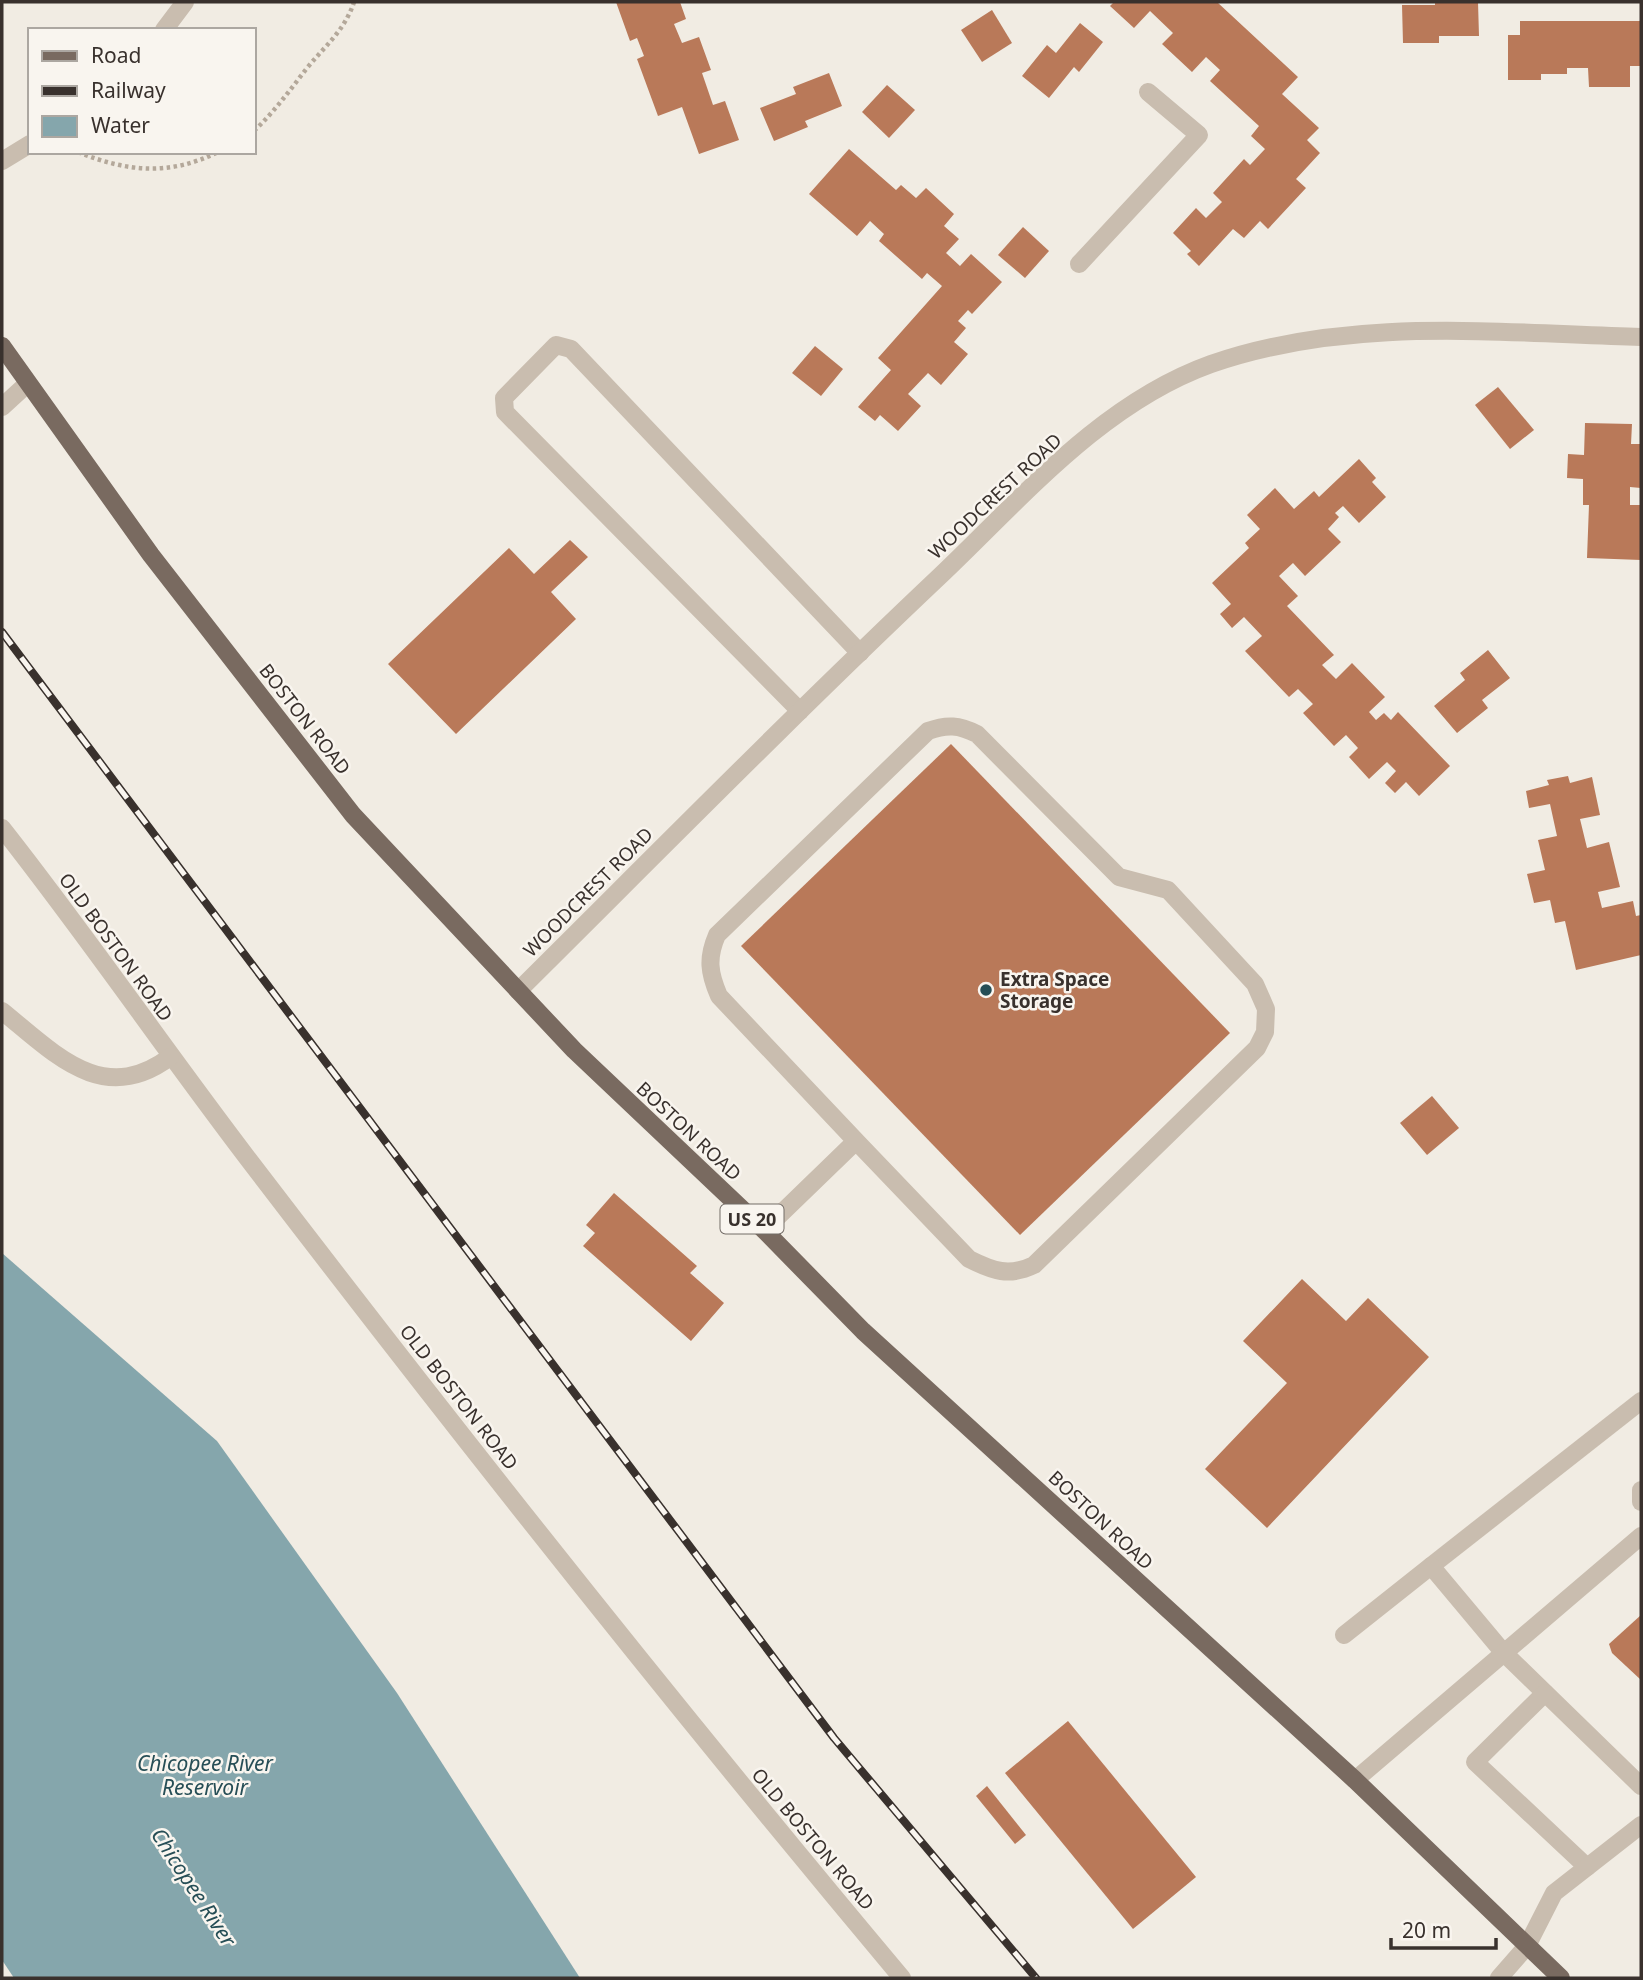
<svg xmlns="http://www.w3.org/2000/svg" width="1643" height="1980" font-family="'Noto Sans',sans-serif">
  <style>
    .water { fill: #85a6ac }
    .building { fill: #b97959 }
    .lines { fill: none; stroke-linecap: round; stroke-linejoin: round }
    .path { stroke: #b4a89a; stroke-width: 4.5; stroke-dasharray: 3.5 3.5; stroke-linecap: butt }
    .minor { stroke: #c9bdaf; stroke-width: 18 }
    .major { stroke: #796a60; stroke-width: 18 }
    .rail-casing { stroke: #39312d; stroke-width: 8 }
    .rail { stroke: #f9f5ef; stroke-width: 5; stroke-dasharray: 16; stroke-linecap: butt }
    .poi-dot { fill: #264e56; stroke: #f9f5ef; stroke-width: 2.5 }
    .labels { text-anchor: middle; dominant-baseline: central; stroke-width: 5; stroke-linejoin: round; paint-order: stroke }
    .shield { fill: #f9f5ef; stroke: #736c67; stroke-width: 2 }
    .shield-label { font-size: 18px; font-weight: bold; fill: #39312d }
    .street-label { font-size: 19px; fill: #39312d; stroke: #f9f5ef }
    .poi-label { font-size: 19px; font-weight: bold; fill: #39312d; stroke: #f9f5ef; text-anchor: start }
    .water-label { font-size: 21px; font-style: italic; fill: #264e56; stroke: #f9f5ef }
  </style>
  <rect width="100%" height="100%" fill="#f1ece3"/>
  <polygon class="water" points="2,1253 217,1441 397,1693 580,1978 14,1978 2,1960"/>
  <g class="building">
    <polygon points="616,2 680,2 686,19 674,24 682,43 699,37 711,70 702,73 713,105 725,101 739,140 699,154 682,107 658,116 637,59 644,56 637,38 630,41"/>
    <polygon points="1114,2 1217,2 1298,77 1282,94 1319,128 1307,140 1320,153 1296,179 1306,188 1268,229 1260,221 1244,238 1233,229 1199,266 1187,254 1191,251 1173,233 1196,208 1206,218 1222,202 1213,193 1244,159 1250,165 1265,149 1251,136 1259,126 1210,81 1220,70 1206,57 1192,72 1162,44 1173,33 1150,11 1134,28 1110,6"/>
    <polygon points="1435,2 1478,2 1479,36 1439,36 1439,43 1403,43 1402,5 1435,5"/>
    <polygon points="992,10 1012,43 982,62 961,30"/>
    <polygon points="1520,21 1641,21 1641,66 1630,66 1630,87 1589,87 1588,68 1567,68 1567,74 1541,74 1541,80 1508,80 1508,35 1520,35"/>
    <polygon points="1080,23 1103,42 1079,72 1074,67 1049,98 1022,76 1047,45 1056,53"/>
    <polygon points="829,73 842,106 805,121 808,127 774,141 760,108 796,94 793,87"/>
    <polygon points="887,85 915,110 889,138 862,112"/>
    <polygon points="849,149 896,190 901,185 916,198 926,188 954,214 944,226 959,239 946,253 960,266 971,254 1002,282 972,314 968,310 958,321 966,328 954,342 968,354 941,385 928,373 908,394 921,406 898,431 880,415 875,421 858,407 891,370 878,358 942,286 927,273 922,279 879,241 884,234 870,221 857,236 809,194"/>
    <polygon points="1023,227 1049,251 1025,278 998,255"/>
    <polygon points="815,346 843,369 821,396 792,373"/>
    <polygon points="1498,387 1534,430 1510,449 1475,405"/>
    <polygon points="1585,423 1632,424 1631,444 1641,444 1641,488 1630,487 1630,505 1641,505 1641,560 1587,558 1589,505 1583,505 1583,479 1567,478 1568,454 1584,455"/>
    <polygon points="1359,459 1376,478 1372,482 1386,497 1359,523 1343,506 1335,513 1339,517 1328,529 1341,542 1305,576 1293,563 1279,576 1298,596 1287,606 1334,655 1322,665 1336,679 1352,663 1385,697 1369,712 1376,720 1384,713 1391,720 1398,712 1450,766 1419,796 1406,782 1395,793 1385,783 1396,771 1387,762 1369,779 1349,757 1358,748 1346,735 1334,746 1303,713 1313,704 1298,689 1289,697 1245,651 1262,636 1244,617 1232,628 1220,614 1231,604 1212,583 1249,548 1245,543 1260,529 1247,515 1275,488 1294,509 1314,491 1319,497"/>
    <polygon points="570,540 588,557 551,592 576,619 456,734 388,664 509,548 534,574"/>
    <polygon points="1488,650 1510,678 1482,700 1488,708 1457,733 1434,706 1465,680 1460,673"/>
    <polygon points="951,744 1230,1033 1020,1235 741,946"/>
    <polygon points="1568,776 1570,783 1592,777 1600,815 1580,819 1587,848 1609,842 1620,887 1598,892 1602,908 1633,901 1636,916 1641,915 1641,955 1576,970 1565,921 1555,923 1550,900 1534,903 1527,874 1545,870 1538,840 1557,836 1550,804 1529,808 1526,791 1549,785 1547,780"/>
    <polygon points="1432,1096 1459,1128 1427,1155 1400,1123"/>
    <polygon points="614,1193 697,1266 690,1273 724,1303 691,1341 583,1246 595,1233 586,1225"/>
    <polygon points="1302,1279 1346,1321 1368,1298 1429,1357 1267,1528 1205,1469 1287,1383 1243,1341"/>
    <polygon points="1641,1615 1641,1680 1612,1653 1609,1644"/>
    <polygon points="1068,1721 1196,1877 1133,1929 1005,1773"/>
    <polygon points="987,1786 1026,1835 1015,1844 976,1796"/>
  </g>
  <g class="lines">
    <g class="path">
      <path d="M254 131C275 111 290 90 307 68 325 46 345 30 354 2"/>
      <path d="M78 152C127 172 170 176 218 152"/>
    </g>
    <g class="minor">
      <polyline points="164,30 185,2"/>
      <polyline points="2,161 30,144"/>
      <polyline points="1079,264 1199,135 1148,92"/>
      <polyline points="2,407 26,385"/>
      <polyline points="800,711 505,412 504,398 556,345 571,349 860,653"/>
      <path d="M2 828C88 937 167 1053 252 1164 463 1440 679 1712 902 1978"/>
      <path d="M518 991C658 852 797 711 941 575 1022 498 1102 403 1211 364 1349 316 1497 333 1641 337"/>
      <path d="M2 1011C55 1054 103 1107 170 1057"/>
      <path d="M764 1230 856 1141 719 996C709 973 707 958 717 935L928 731C947 724 959 725 977 734L1119 877 1168 890 1255 984 1266 1009 1265 1032 1257 1048 1034 1265C1009 1277 993 1271 969 1259L856 1141"/>
      <polyline points="1641,1490 1641,1502"/>
      <polyline points="1431,1566 1641,1401"/>
      <polyline points="1344,1635 1431,1566 1503,1652 1641,1786"/>
      <polyline points="1545,1693 1475,1762 1587,1867"/>
      <polyline points="1355,1780 1641,1536"/>
      <polyline points="1499,1978 1527,1946 1554,1893 1641,1825"/>
    </g>
    <polyline class="major" points="2,346 151,555 353,815 574,1050 764,1230 863,1331 1355,1780 1561,1978"/>
    <defs>
      <polyline id="rail" points="2,632 834,1738 1036,1978"/>
    </defs>
    <use href="#rail" class="rail-casing"/>
    <use href="#rail" class="rail"/>
  </g>
  <circle class="poi-dot" cx="986" cy="990" r="7"/>
  <g class="labels">
    <rect class="shield" x="720.5" y="1204.5" width="63" height="29" rx="5"/>
    <g class="shield-label">
      <text x="752" y="1219">US 20</text>
    </g>
    <g class="street-label">
      <text transform="translate(995 496) rotate(-43)">WOODCREST ROAD</text>
      <text transform="translate(305 719) rotate(52)">BOSTON ROAD</text>
      <text transform="translate(588 892) rotate(-45)">WOODCREST ROAD</text>
      <text transform="translate(116 947) rotate(54)">OLD BOSTON ROAD</text>
      <text transform="translate(689 1131) rotate(43)">BOSTON ROAD</text>
      <text transform="translate(459 1397) rotate(52)">OLD BOSTON ROAD</text>
      <text transform="translate(1101 1520) rotate(43)">BOSTON ROAD</text>
      <text transform="translate(813 1839) rotate(50)">OLD BOSTON ROAD</text>
    </g>
    <g class="poi-label">
      <text x="1000" y="979">Extra Space<tspan x="1000" dy="22">Storage</tspan></text>
    </g>
    <g class="water-label">
      <text x="205" y="1763">Chicopee River<tspan x="205" dy="24">Reservoir</tspan></text>
      <text transform="translate(194 1887) rotate(57)">Chicopee River</text>
    </g>
  </g>
  <rect width="1643" height="1980" fill="none" stroke="#39312d" stroke-width="7"/>
  <rect x="28" y="28" width="228" height="126" fill="#f9f5ef" stroke="#aca7a1" stroke-width="2"/>
  <rect x="42" y="51" width="35" height="10" fill="#796a60" stroke="#aca7a1" stroke-width="2"/>
  <text x="91" y="63" font-size="21" fill="#39312d">Road</text>
  <rect x="42" y="86" width="35" height="10" fill="#39312d" stroke="#aca7a1" stroke-width="2"/>
  <text x="91" y="98" font-size="21" fill="#39312d">Railway</text>
  <rect x="42" y="116" width="35" height="21" fill="#85a6ac" stroke="#aca7a1" stroke-width="2"/>
  <text x="91" y="133" font-size="21" fill="#39312d">Water</text>
  <path d="M1391 1938v10h105v-10" fill="none" stroke="#39312d" stroke-width="3.5"/>
  <text x="1402" y="1938" font-size="21" fill="#39312d" stroke="#f9f5ef" stroke-width="5" paint-order="stroke">20 m</text>
</svg>
